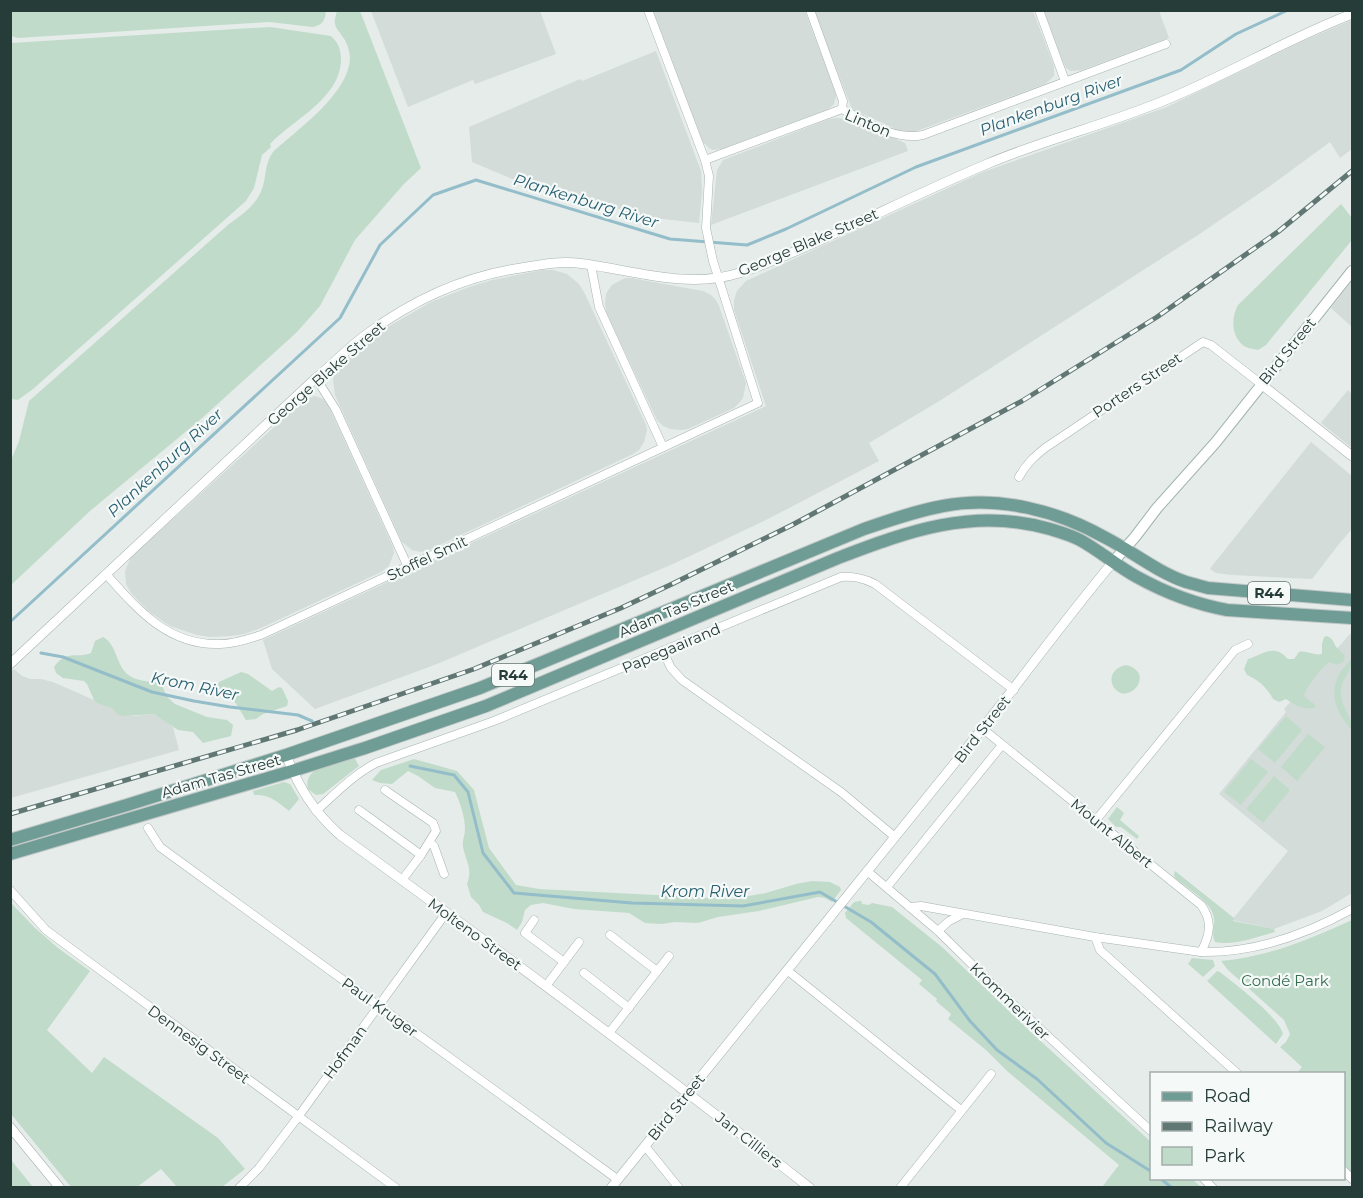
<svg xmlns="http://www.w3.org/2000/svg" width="1363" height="1198" font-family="Montserrat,sans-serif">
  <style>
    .built { fill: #d3dcd9 }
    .green { fill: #c1dbca }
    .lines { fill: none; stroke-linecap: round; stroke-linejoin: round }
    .stream { stroke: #94bdca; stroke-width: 3 }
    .minor-casing { stroke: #a8b4b1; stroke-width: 9 }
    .tertiary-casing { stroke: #a8b4b1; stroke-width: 10 }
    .secondary-casing { stroke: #a2b4af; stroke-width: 12 }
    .primary-casing { stroke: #c2c8c7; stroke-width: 14 }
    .minor { stroke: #fff; stroke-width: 8 }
    .tertiary { stroke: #fff; stroke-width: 9 }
    .secondary { stroke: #fff; stroke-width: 10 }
    .primary { stroke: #6f9c95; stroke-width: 12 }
    .rail-casing { stroke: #617773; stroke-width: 5 }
    .rail { stroke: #f5f9f8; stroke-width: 3; stroke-dasharray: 9; stroke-linecap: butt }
    .labels { text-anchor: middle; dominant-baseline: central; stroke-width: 4.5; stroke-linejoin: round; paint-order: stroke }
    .shield { fill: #f5f9f8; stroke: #647572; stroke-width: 1.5 }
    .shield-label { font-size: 14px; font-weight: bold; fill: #263c38 }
    .street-label { font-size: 15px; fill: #263c38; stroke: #f5f9f8 }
    .park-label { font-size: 15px; fill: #356e50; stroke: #f5f9f8 }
    .water-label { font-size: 16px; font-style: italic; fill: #275f71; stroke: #f5f9f8 }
  </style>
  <rect width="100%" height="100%" fill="#e5ecea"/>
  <g class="built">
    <polygon points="447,11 453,12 461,10 540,11 556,54 475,84 473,80 408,107 371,11"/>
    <polygon points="653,11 805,11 834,89 836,96 834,104 829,109 722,149 713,150 709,148 702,141"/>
    <polygon points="814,11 1033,11 1054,66 1054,76 1051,79 1045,84 914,132 902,132 852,109"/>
    <polygon points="1043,11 1159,11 1169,38 1082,70 1071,71 1066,68 1062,60"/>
    <polygon points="1352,20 1352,149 1340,158 1330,142 1270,186 1201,233 941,400 869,443 879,461 768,519 673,564 437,664 315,709 272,669 263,640 766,406 734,310 734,300 737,291 746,281 983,172 1167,107 1305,40"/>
    <polygon points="656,51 701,171 702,192 699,223 636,216 602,202 560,190 529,186 472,162 469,127 580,79 582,81"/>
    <polygon points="837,118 852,120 905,143 908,151 711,225 717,170 723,160 829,119"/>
    <polygon points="542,270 553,270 567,274 579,284 585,294 646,425 647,430 644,442 639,450 633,454 429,550 421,552 412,550 402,542 335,395 333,380 335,372 343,362 391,325 431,302 469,287 492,280"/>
    <polygon points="625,278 631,278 703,291 711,295 716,300 719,306 746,383 743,398 739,403 734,408 688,429 682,430 670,429 663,426 657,420 606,312 605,304 606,294 609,289 612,285"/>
    <polygon points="1352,281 1352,327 1331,308"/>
    <polygon points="1348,390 1352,394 1352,448 1321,423"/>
    <polygon points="315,396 323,399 329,407 393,547 394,553 389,566 381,572 261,628 244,634 230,636 210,637 197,635 170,626 148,611 131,593 126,584 125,571 131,557 305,399"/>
    <polygon points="1311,442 1352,476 1352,529 1339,544 1312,579 1232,575 1216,573 1210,569 1212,566"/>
    <polygon points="1350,634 1352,634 1352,893 1322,911 1274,929 1232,920 1288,851 1219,794 1286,712 1284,709"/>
    <polygon points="14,669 22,676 30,679 41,679 53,682 112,708 117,714 134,716 154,714 164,720 173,727 179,750 11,798 10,673"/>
  </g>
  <g class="green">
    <path d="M10 11 326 10V11C325 20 323 25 313 27L269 22 18 38 11 36Z"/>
    <path d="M337 11H360L421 168 403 185 355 240 320 306 296 333 201 419 90 511 11 585V460L19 441 29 401 229 224C243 214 256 205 262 189 267 175 264 165 273 152 298 129 350 93 350 57 349 49 347 42 342 36 340 32 336 29 335 24 334 20 336 15 337 11Z"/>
    <path d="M270 27 331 36C339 44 341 49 341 61 339 99 294 119 270 144L271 147 262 155 254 188 246 201 33 389 18 400 11 399V43Z"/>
    <path d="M1341 204 1352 218V240L1266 345 1258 350C1253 349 1247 348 1244 346 1231 336 1231 318 1238 305Z"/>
    <path d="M1327 636C1334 639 1333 643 1337 648 1340 651 1343 653 1345 656L1343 662 1336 665 1330 662C1322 666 1307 687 1304 695 1306 700 1312 701 1315 705V708C1304 710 1294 705 1286 699L1279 702 1273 699C1267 688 1259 680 1247 675L1244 669 1248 659C1264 654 1274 643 1288 659H1294L1299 652C1307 650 1314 656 1322 654V644L1324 637Z"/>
    <path d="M103 637C117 645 116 664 127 674 136 682 150 681 161 683L167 697 175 704 207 717 227 720 233 725 231 736 203 743 193 732 178 730 154 714 123 716 117 714 112 708 97 703 94 700 87 684 84 681 63 678 56 673 54 667C67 649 76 659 91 653L95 641Z"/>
    <path d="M1352 659C1353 672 1340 678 1341 694 1341 708 1353 717 1352 730 1330 708 1327 680 1352 659Z"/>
    <path d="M1126 665C1158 673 1126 709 1113 686 1108 675 1116 667 1126 665Z"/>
    <polygon points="241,672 248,674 272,691 279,687 282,688 288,701 287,706 263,714 256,719 246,720 235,702 223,698 217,686 219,682"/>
    <polygon points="1286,716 1302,730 1275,763 1258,749"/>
    <polygon points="1308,734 1325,747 1297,781 1281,767"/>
    <path d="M354 757 359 766 323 794 316 795 308 789C306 782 308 776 314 771Z"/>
    <path d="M414 759 457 771 474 790 489 848 516 885 539 889 732 899 766 893 796 884 812 881 830 882 840 887 841 890 832 902 825 898 818 897 759 911 718 917 698 923 675 922 662 924 645 923 629 913 574 909 543 903 531 905 525 910 522 922 517 930 507 923 483 912 479 905 471 897 467 884C473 868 466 862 463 847 462 840 465 836 465 829 465 817 460 802 455 792L435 788 418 776 408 771 392 784 380 783 372 780 381 770Z"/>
    <polygon points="1251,759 1268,772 1241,805 1224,792"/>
    <polygon points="1274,776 1290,790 1263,823 1246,809"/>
    <path d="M284 782 290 784 299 799 289 811C278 802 269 794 254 795L253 791Z"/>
    <polygon points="1117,807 1124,813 1120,820 1139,836 1137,839 1121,827 1116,827 1108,819"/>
    <path d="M1175 871 1234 918 1233 921 1274 929 1275 932C1257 937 1234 946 1215 942 1211 933 1215 927 1214 918 1213 903 1186 887 1175 878L1174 875Z"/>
    <polygon points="861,901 862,904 869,905 872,903 892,907 942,947 1034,1035 1151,1142 1152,1178 1192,1179 1201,1187 1102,1187 1119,1165 1007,1071 986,1050 948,1019 951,1014 936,1001 937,999 919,984 922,980 846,918 845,913 854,902"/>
    <polygon points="10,902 35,928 58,948 90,971 47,1030 92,1073 104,1057 218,1138 245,1169 222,1187 177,1187 161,1169 137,1187 71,1187 11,1114"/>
    <path d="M1352 920V1173L1344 1165V1074L1297 1073 1302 1067 1280 1047 1286 1042 1290 1034 1284 1020 1228 970 1221 961C1268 957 1310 939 1352 920Z"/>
    <polygon points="1192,958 1213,960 1215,966 1203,977 1188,964"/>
    <path d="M1217 971 1220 972C1236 985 1278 1016 1283 1034L1276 1044 1207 981Z"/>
    <polygon points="11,1160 33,1187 11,1187"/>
  </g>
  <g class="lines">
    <g class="stream">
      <polyline points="10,622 340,318 380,245 433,195 476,180 670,239 747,245 786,229 916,167 1181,70 1236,34 1288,10"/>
      <polyline points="41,653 63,657 152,692 194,701 230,707 298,715 312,721"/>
      <polyline points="410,766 454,775 468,792 483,853 514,893 632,903 743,906 820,892 871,922 935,974 970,1021 997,1050 1037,1079 1106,1143 1152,1172"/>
      <polyline points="1160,1178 1172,1188"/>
    </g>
    <defs>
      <g id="minor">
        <polyline points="810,10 843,101 842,109"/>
        <polyline points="1039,10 1065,81"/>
        <path d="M705 160 842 109C867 122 894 141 923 135L1166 44"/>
        <polyline points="591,265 599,307 663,447"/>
        <polyline points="316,378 336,410 408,567"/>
        <path d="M1019 477C1026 464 1034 457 1045 448L1203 342 1211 345 1261 384"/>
        <path d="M106 574C137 609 168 646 220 644 234 644 248 639 261 635L758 403 713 261 706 228 709 176 705 160 648 10"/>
        <polyline points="663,651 671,668 682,680 841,792 895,837"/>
        <path d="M983 729 1201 905C1213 921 1210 935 1201 952"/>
        <polyline points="385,790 433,823 436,831 421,855 402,880"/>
        <polyline points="359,810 421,855"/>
        <path d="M316 811C335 794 353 775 376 763L494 721 841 577C854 576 863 578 875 584L1014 690"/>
        <polyline points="1096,820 1235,650 1248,644"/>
        <polyline points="148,828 160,847 617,1179"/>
        <polyline points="430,843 434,846 444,874"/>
        <polyline points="867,871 938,931 999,991 1152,1132"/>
        <polyline points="887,887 1002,745"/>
        <polyline points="10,890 46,930 77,953 396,1188"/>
        <path d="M910 907 921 906 1095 937 1201 952C1254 953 1307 934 1352 909"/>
        <polyline points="534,920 525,933 564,962"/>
        <polyline points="938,931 949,921 961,915"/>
        <polyline points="610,935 657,971"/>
        <polyline points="1095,937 1100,950 1238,1074"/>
        <polyline points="788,971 961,1110"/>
        <polyline points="584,973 629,1008"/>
        <polyline points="546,986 579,942"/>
        <polyline points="609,1033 669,956"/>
        <polyline points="645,1146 679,1188"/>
        <polyline points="1344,1171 1352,1179"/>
        <polyline points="1203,1178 1213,1188"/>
        <polyline points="239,1188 259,1168 298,1117 446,913"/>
        <polyline points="900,1188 991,1074"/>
      </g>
      <g id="tertiary">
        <polyline points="1261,384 1352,456"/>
        <path d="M10 664 316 378C333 364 349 347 367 334 413 300 465 276 521 268 539 265 559 261 577 263 630 269 686 290 739 273 773 262 806 247 838 232 888 209 937 185 987 164 1046 139 1109 124 1168 99 1231 73 1289 38 1352 14"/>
        <path d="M286 755C299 788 314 812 340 835 499 950 656 1067 810 1188"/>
        <polyline points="10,1127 60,1188"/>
        <path d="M611 1188C728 1043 846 899 962 754 1013 691 1061 624 1113 562"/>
      </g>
      <polyline id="secondary" points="1113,562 1135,537 1157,508 1216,442 1352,271"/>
      <g id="primary">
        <path d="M10 840 127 805 286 755 480 688 864 529C890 520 916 511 943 506 999 495 1058 511 1106 538 1133 552 1157 572 1186 582 1193 584 1201 586 1208 588L1352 600"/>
        <path d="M10 854 292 771 365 748 486 706 838 558C908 531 974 507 1050 529 1060 532 1071 535 1080 540 1100 551 1117 566 1137 577 1166 593 1195 604 1227 610L1352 618"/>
      </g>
    </defs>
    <use href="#minor" class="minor-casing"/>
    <use href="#tertiary" class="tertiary-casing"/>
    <use href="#secondary" class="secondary-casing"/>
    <use href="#primary" class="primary-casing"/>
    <use href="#minor" class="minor"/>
    <use href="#tertiary" class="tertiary"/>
    <use href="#secondary" class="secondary"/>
    <use href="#primary" class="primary"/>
    <defs>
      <polyline id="rail" points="10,814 297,730 474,669 621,608 672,584 792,525 1022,401 1157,317 1279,231 1352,171"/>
    </defs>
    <use href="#rail" class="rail-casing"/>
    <use href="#rail" class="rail"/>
  </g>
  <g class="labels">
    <g class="shield">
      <rect x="1248" y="582" width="42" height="22" rx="4.5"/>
      <rect x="492" y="664" width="42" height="22" rx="4.5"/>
    </g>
    <g class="shield-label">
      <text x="1269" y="593">R44</text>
      <text x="513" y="675">R44</text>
    </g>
    <g class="street-label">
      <text transform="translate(868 123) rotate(23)">Linton</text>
      <text transform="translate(808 242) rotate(-23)">George Blake Street</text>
      <text transform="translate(1287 351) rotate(-51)">Bird Street</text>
      <text transform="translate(326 373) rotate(-41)">George Blake Street</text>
      <text transform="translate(1137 385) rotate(-34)">Porters Street</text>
      <text transform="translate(427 558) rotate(-25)">Stoffel Smit</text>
      <text transform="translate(676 609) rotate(-23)">Adam Tas Street</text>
      <text transform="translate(671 648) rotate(-23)">Papegaairand</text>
      <text transform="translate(982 729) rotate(-52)">Bird Street</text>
      <text transform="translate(221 776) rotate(-16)">Adam Tas Street</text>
      <text transform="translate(1112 833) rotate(39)">Mount Albert</text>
      <text transform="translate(475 934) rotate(36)">Molteno Street</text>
      <text transform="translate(1010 1001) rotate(44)">Krommerivier</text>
      <text transform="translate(380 1007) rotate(36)">Paul Kruger</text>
      <text transform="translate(199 1044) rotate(36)">Dennesig Street</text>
      <text transform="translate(345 1052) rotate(-54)">Hofman</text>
      <text transform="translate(676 1107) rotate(-51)">Bird Street</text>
      <text transform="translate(749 1140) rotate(38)">Jan Cilliers</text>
    </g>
    <g class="park-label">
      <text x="1285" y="980">Condé Park</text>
    </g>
    <g class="water-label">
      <text transform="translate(1051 105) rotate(-20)">Plankenburg River</text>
      <text transform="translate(586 201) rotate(17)">Plankenburg River</text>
      <text transform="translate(165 463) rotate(-43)">Plankenburg River</text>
      <text transform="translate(195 686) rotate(12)">Krom River</text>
      <text x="705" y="891">Krom River</text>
    </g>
  </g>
  <rect width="1363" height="1198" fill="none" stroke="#263c38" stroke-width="24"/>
  <rect x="1150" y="1072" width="195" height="108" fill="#f5f9f8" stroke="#a2adab" stroke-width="1.5"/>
  <rect x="1162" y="1092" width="30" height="9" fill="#6f9c95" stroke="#a2adab" stroke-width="1.5"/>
  <text x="1204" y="1102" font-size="18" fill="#263c38">Road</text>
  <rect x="1162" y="1122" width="30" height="9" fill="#617773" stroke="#a2adab" stroke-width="1.5"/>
  <text x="1204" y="1132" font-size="18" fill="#263c38">Railway</text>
  <rect x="1162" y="1147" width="30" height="18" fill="#c1dbca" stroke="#a2adab" stroke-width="1.5"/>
  <text x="1204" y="1162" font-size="18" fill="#263c38">Park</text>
</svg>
